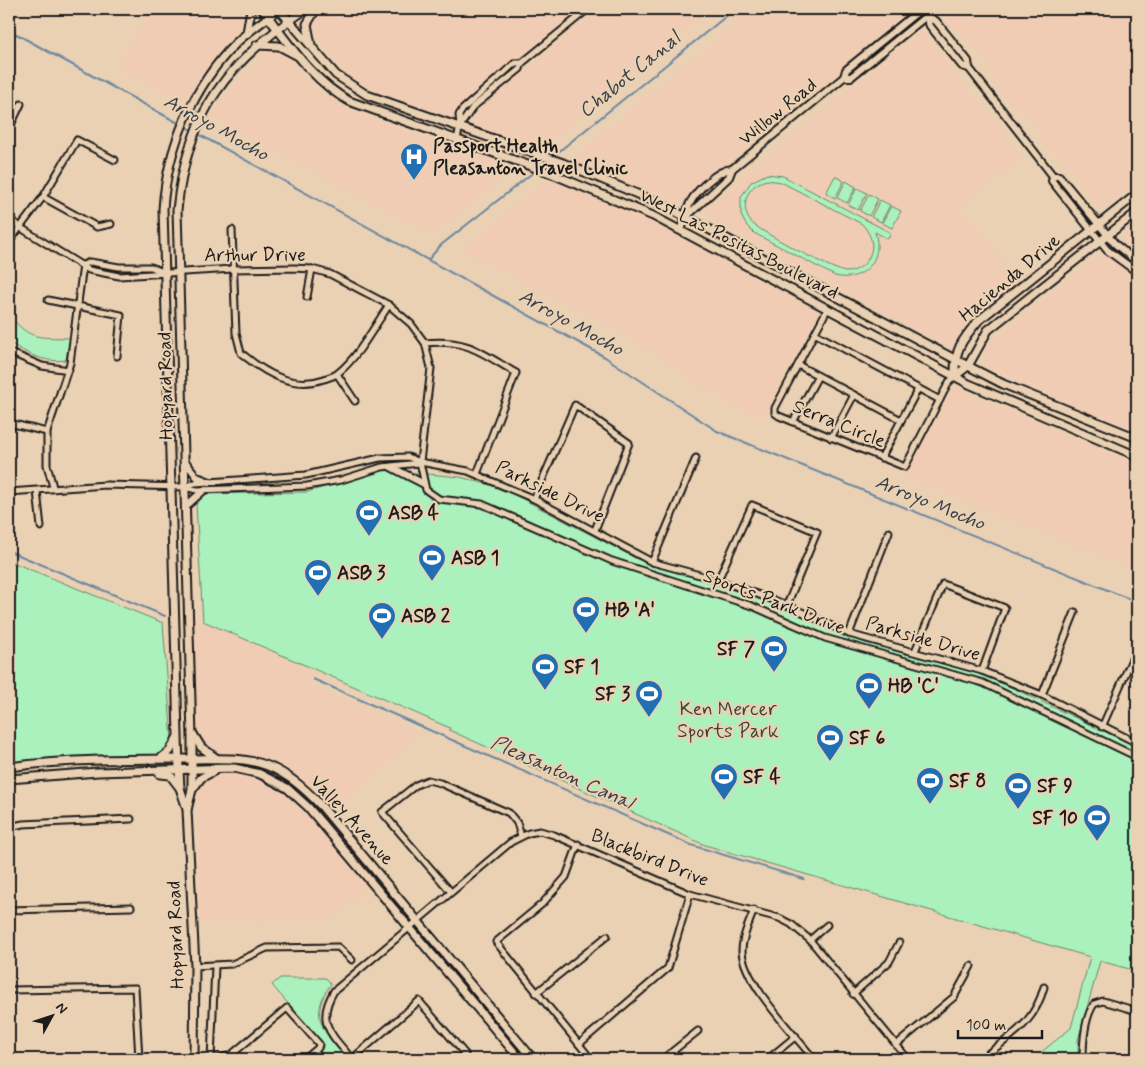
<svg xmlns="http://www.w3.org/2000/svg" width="1146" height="1068" font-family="Mynerve,sans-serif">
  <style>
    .built { fill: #f1ccb5 }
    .green { fill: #abf1bd; stroke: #64866c; fill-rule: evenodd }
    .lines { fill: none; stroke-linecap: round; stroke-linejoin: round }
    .stream { stroke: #6a87a2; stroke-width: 2 }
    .minor-casing { stroke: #1c1c1c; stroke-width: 9 }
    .tertiary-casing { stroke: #1c1c1c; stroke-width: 10 }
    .secondary-casing { stroke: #1c1c1c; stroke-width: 11 }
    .minor { stroke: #ebd1b3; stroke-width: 5 }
    .tertiary { stroke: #ebd1b3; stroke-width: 6 }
    .secondary { stroke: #ebd1b3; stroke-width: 7 }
    .labels { text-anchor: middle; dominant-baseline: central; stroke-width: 4.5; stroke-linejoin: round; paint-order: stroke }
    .street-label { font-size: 19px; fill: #1c1c1c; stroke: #ebd1b3 }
    .poi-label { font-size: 19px; font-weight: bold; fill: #1c1c1c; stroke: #ebd1b3; text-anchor: start }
    .park-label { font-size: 19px; fill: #39473c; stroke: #ebd1b3 }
    .water-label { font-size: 20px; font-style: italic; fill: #364049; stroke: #ebd1b3 }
  </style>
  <rect width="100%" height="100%" fill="#ebd1b3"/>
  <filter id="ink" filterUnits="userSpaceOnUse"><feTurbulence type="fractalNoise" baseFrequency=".02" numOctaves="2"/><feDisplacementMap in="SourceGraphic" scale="10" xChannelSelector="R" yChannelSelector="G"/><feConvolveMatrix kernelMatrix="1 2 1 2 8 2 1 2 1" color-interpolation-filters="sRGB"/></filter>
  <g filter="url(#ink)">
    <g class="built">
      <polygon points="150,9 249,9 245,26 211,63 185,103 118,67"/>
      <polygon points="330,9 579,9 465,102 453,115 448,116 369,90 348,76 312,26 315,19"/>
      <polygon points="599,9 712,9 539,148 477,126 474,115 481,105"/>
      <polygon points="754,9 916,9 705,182 683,203 676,204 617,176 571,159"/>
      <polygon points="949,9 1137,9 1137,180 1106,207 1098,210 1094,207 1076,175 1048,148 1029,118 1011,105 996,85 985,58 948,23 946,14"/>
      <polygon points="922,29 1022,158 960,207 1005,264 1000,267 1014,284 971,319 951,349 712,220 707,215 707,207"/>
      <polygon points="272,48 283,51 314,87 346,108 402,130 416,133 517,167 434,235 211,117 226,93"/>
      <polygon points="548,178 591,193 639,215 820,311 763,419 732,405 700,386 648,348 620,332 461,250"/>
      <polygon points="1137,225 1137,251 1127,245 1124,236"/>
      <polygon points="1099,255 1106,256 1137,279 1137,431 1008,377 985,365 981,360 986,347 993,340"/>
      <polygon points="954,385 993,406 1000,407 1137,464 1137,571 905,476"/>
      <polygon points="193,616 314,672 309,685 421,734 331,811 299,778 281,767 261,760 230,754 194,756"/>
      <polygon points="195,772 233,772 263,779 288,791 311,814 370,885 329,920 200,922"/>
    </g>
    <g class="green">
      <path d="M767 174 783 176 891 233 888 239 875 232C884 260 863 283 835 276L754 233 746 225 741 215V197L751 182ZM767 180 781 182 862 224C869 232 874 241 871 252 868 263 858 272 846 272 836 272 757 230 751 222 745 215 744 205 747 196 751 187 758 182 767 180Z"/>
      <polygon points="835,176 844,181 835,198 826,193"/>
      <polygon points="846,181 856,187 847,203 837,198"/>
      <polygon points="857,188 867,193 858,210 848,205"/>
      <polygon points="869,194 878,199 869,216 860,211"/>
      <polygon points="880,200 890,205 881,222 871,217"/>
      <polygon points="891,206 901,211 892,228 882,223"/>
      <path d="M9 315C31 341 38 337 70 338L66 360C44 363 27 354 9 342Z"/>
      <polygon points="385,470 460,477 490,485 517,496 637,559 762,599 865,643 983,674 1137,747 1137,971 1100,961 1078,1040 1078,1059 1033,1059 1071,1028 1090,957 705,845 449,730 450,728 203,621 196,505 204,494 307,492"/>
      <polygon points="9,561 163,623 173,754 9,762"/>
      <path d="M280 978H326L331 984C307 1017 325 1033 347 1059H327L320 1051 323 1048 322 1043 272 985Z"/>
    </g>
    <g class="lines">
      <g class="stream">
        <polyline points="9,30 180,124"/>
        <polyline points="184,126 193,131"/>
        <polyline points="198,134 605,357 717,431 1137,602"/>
        <polyline points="552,157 735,9"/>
        <polyline points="540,166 548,160"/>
        <polyline points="428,260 441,245 535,171"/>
        <polyline points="9,551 165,616"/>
        <polyline points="313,679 691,845 804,879"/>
      </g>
      <defs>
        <g id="minor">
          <polyline points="460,126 473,107 520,69 522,63 588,9"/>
          <polyline points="9,129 21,104"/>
          <polyline points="457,139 460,126 459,115 463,109 515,63 522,63"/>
          <polyline points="43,197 97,227 111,224"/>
          <polyline points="9,218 21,228 89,270 119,276 233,269 294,268 312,269 330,274 389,305 411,324 425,343 431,368 420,462 426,490 439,499 482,504 612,561 752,606 825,638 983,683 1137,757"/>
          <path d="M232 230 236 333 241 353C265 373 293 390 324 379 329 377 335 376 338 373 359 356 374 327 389 305"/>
          <polyline points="9,242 43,197 77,140 115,160"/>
          <polyline points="83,265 90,262 119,267 151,267 163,272"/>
          <polyline points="307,297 312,269"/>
          <polyline points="48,300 121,315 117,356"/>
          <polyline points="828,308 775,408 775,413 779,416 905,467 949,382 955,376"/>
          <polyline points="816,334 940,400"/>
          <path d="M425 343C468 339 480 352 516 373L477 474"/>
          <polyline points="9,352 42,366 69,370"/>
          <polyline points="798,365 901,420"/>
          <polyline points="337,374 355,401"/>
          <polyline points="793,422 818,376"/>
          <polyline points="9,423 47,432"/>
          <polyline points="831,438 854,395"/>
          <polyline points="881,458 918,389"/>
          <polyline points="53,487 47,465 47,432 70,363 83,265"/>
          <polyline points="184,487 195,483 306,475 380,458 408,457 420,462 468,471 534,499 652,562 718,580 787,605 849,634 982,671 1042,695 1137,743"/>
          <polyline points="37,491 41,527"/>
          <polyline points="9,492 106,485 184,487 197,490 307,486 341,480 382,467 419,463"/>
          <polyline points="534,499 575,405 629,443 595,530"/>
          <polyline points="652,562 696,458"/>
          <polyline points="718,580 752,505 817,532 787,605"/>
          <polyline points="849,634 889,532"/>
          <polyline points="915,651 943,584 1005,608 982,671"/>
          <polyline points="1042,695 1075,612"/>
          <polyline points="1102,727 1132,659 1137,661"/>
          <polyline points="9,827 23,824 131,819"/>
          <polyline points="578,844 566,877 542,904 496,942 591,1059"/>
          <polyline points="451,892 382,812 416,785 428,780 440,783 509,813 517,823 521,836"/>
          <polyline points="9,910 131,907"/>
          <path d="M754 910C749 923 742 937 742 951 743 982 794 1034 814 1059"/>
          <polyline points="810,940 827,925"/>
          <polyline points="195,966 232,964 267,948 338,947 352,960"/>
          <polyline points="9,990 135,988 139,1059"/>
          <polyline points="536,993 607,936"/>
          <polyline points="853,994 889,962 899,943"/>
          <polyline points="579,1044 668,968 690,894"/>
          <polyline points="896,1045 954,997 971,966"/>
          <polyline points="211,1059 215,966"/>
          <polyline points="217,1059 231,1055 287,1008 319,1044 318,1048 305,1059"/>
          <path d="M459 1059 465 1054 419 1001 352 1059C332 1035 315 1023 334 991L511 842 529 833 540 831 554 835 690 894 779 918 791 924 810 940 908 1059"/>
          <polyline points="663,1059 698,1031"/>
          <polyline points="768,1059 796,1036"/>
          <path d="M981 1059C1010 1036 1034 1025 1044 987"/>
          <path d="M1083 1059C1083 1042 1084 1019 1094 1004L1103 1001 1137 1011"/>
        </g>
        <g id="tertiary">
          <polyline points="926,16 930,26 962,66 969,68"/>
          <polyline points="927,16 936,21 968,61 969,68 1053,176 1059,176 1115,244 1137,262"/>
          <polyline points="844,77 846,70 921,9"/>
          <polyline points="1053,176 1052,181 1107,250 1137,272"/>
          <polyline points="687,216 729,177 732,169 844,77 851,77 935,9"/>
          <path d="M681 230C685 221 687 209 690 203 697 190 717 170 732 169"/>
          <polyline points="184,460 197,477 210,482"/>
          <polyline points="391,467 424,484"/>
          <polyline points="185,507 204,490"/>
        </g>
        <g id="secondary">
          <path d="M262 9C288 42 311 80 349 101L550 173 653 216 969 384 1137 456"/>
          <polyline points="279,9 336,75 367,95 563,163 661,204 968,366 1003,384 1137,438"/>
          <polyline points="247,33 251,9"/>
          <polyline points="257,45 279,46 296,55"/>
          <polyline points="311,45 307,24 316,9"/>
          <path d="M955 376C954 350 962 340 978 321L1137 194"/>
          <polyline points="955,376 968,366 988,330 1137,212"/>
          <polyline points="193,734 201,747 216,758"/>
          <polyline points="161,758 170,751 177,738"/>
          <path d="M9 767C69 759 130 759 191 759 214 759 236 757 259 763 285 770 306 789 323 808L533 1059"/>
          <polyline points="160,774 170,775 180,788"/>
          <polyline points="9,779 98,772 234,768 260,774 287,788 308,807 520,1059"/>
          <polyline points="192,790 201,778 214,771"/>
          <path d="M187 809 180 788 179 770 163 209C167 148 193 86 237 42 250 30 265 20 279 9"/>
          <path d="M194 1059 195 966 187 810 192 790V737L177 210C187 113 227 62 306 9"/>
        </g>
      </defs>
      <use href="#minor" class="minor-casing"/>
      <use href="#tertiary" class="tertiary-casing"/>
      <use href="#secondary" class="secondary-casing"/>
      <use href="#minor" class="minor"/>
      <use href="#tertiary" class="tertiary"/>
      <use href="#secondary" class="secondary"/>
    </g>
  </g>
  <defs>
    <symbol id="hospital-pin" viewBox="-11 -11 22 30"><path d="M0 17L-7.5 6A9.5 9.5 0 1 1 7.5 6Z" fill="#1f6fb2" stroke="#ebd1b3"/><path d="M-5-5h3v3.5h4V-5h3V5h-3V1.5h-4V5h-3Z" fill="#fff"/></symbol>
    <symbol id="stadium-pin" viewBox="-11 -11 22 30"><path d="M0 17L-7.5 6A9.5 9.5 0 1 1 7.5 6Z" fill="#1f6fb2" stroke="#ebd1b3"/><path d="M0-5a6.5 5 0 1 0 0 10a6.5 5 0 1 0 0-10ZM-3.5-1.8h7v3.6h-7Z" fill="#fff"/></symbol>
  </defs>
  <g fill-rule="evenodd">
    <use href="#hospital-pin" x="398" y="141" width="32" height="43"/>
    <use href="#stadium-pin" x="353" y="497" width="32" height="43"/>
    <use href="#stadium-pin" x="416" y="542" width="32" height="43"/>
    <use href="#stadium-pin" x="302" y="557" width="32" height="43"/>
    <use href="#stadium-pin" x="570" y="594" width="32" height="43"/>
    <use href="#stadium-pin" x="366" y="600" width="32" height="43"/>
    <use href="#stadium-pin" x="758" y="633" width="32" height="43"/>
    <use href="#stadium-pin" x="529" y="651" width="32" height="43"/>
    <use href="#stadium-pin" x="853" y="670" width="32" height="43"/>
    <use href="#stadium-pin" x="633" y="678" width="32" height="43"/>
    <use href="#stadium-pin" x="814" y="722" width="32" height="43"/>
    <use href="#stadium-pin" x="708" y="761" width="32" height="43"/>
    <use href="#stadium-pin" x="914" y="765" width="32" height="43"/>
    <use href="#stadium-pin" x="1002" y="770" width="32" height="43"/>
    <use href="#stadium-pin" x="1081" y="802" width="32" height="43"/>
  </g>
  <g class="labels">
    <g class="street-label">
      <text transform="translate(778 112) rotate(-39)">Willow Road</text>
      <text transform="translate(739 244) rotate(27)">West Las Positas Boulevard</text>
      <text x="255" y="255">Arthur Drive</text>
      <text transform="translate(1010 278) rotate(-40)">Hacienda Drive</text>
      <text transform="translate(166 386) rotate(-91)">Hopyard Road</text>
      <text transform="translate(839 424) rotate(22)">Serra Circle</text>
      <text transform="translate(550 492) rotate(26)">Parkside Drive</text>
      <text transform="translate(774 602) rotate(21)">Sports Park Drive</text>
      <text transform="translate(923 639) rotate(16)">Parkside Drive</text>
      <text transform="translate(352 820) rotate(48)">Valley Avenue</text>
      <text transform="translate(650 858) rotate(22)">Blackbird Drive</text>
      <text transform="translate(176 935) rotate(-92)">Hopyard Road</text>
    </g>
    <g class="poi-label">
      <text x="433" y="146">Passport Health<tspan x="433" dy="22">Pleasanton Travel Clinic</tspan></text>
      <text x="388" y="513">ASB 4</text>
      <text x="451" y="558">ASB 1</text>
      <text x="337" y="573">ASB 3</text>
      <text x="605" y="610">HB 'A'</text>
      <text x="401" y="616">ASB 2</text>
      <text x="755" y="649" text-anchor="end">SF 7</text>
      <text x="564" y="667">SF 1</text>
      <text x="888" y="686">HB 'C'</text>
      <text x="630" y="694" text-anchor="end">SF 3</text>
      <text x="849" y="738">SF 6</text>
      <text x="743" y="777">SF 4</text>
      <text x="949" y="781">SF 8</text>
      <text x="1037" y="786">SF 9</text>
      <text x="1078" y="818" text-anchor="end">SF 10</text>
    </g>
    <g class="park-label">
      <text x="728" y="709">Ken Mercer<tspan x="728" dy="22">Sports Park</tspan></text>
    </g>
    <g class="water-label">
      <text transform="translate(630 75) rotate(-39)">Chabot Canal</text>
      <text transform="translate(216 128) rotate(29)">Arroyo Mocho</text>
      <text transform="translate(571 323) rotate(29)">Arroyo Mocho</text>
      <text transform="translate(930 503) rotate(22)">Arroyo Mocho</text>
      <text transform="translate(562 773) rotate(24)">Pleasanton Canal</text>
    </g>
  </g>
  <rect width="1146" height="1068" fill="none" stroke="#ebd1b3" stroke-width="30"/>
  <rect x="15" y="15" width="1116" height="1038" fill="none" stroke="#1c1c1c" stroke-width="2" filter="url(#ink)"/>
  <g transform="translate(52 1016) rotate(50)" stroke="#ebd1b3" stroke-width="4" paint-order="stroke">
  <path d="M0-4L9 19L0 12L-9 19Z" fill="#1c1c1c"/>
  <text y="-8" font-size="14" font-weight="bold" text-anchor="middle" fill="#1c1c1c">N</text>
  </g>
  <path d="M958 1030v8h84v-8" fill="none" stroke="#1c1c1c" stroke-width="2.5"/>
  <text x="966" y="1030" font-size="15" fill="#1c1c1c" stroke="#ebd1b3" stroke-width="4" paint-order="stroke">100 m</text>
</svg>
